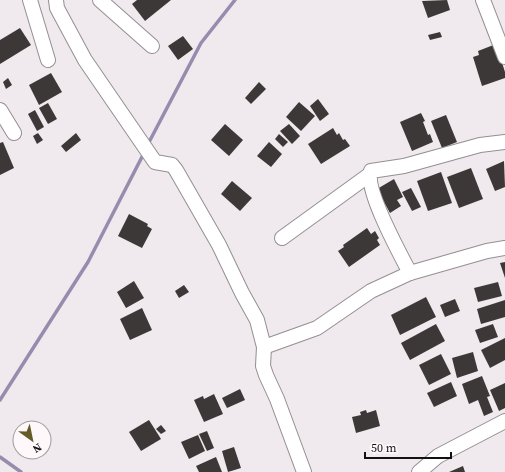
<svg xmlns="http://www.w3.org/2000/svg" width="505" height="472" font-family="'Source Serif 4',serif">
  <style>
    .lines { fill: none; stroke-linecap: round; stroke-linejoin: round }
    .stream { stroke: #968dae; stroke-width: 3.5 }
    .building { fill: #3d3838 }
    .street-casing { stroke: #948f92; stroke-width: 16 }
    .street { stroke: #fff; stroke-width: 14 }
  </style>
  <rect width="100%" height="100%" fill="#f0eaee"/>
  <g class="lines">
    <g class="stream">
      <polyline points="147,146 201,43 235,0"/>
      <polyline points="0,400 88,262 144,153"/>
      <polyline points="0,457 21,472"/>
    </g>
  </g>
  <g class="building">
    <polygon points="137,0 171,0 145,21 132,4"/>
    <polygon points="447,0 450,10 428,18 422,1"/>
    <polygon points="20,28 31,45 0,64 0,40"/>
    <polygon points="440,32 442,37 430,40 428,35"/>
    <polygon points="183,36 193,49 178,60 168,46"/>
    <polygon points="496,44 505,72 505,78 482,86 473,57 479,55 478,51"/>
    <polygon points="51,73 62,92 39,105 29,85"/>
    <polygon points="8,78 12,85 6,89 3,82"/>
    <polygon points="259,82 266,89 251,104 245,98"/>
    <polygon points="318,99 329,114 320,121 310,106"/>
    <polygon points="299,102 315,116 301,131 286,117"/>
    <polygon points="48,103 57,119 48,124 39,108"/>
    <polygon points="35,110 44,127 37,131 28,114"/>
    <polygon points="421,113 425,121 423,122 428,135 430,134 433,142 412,151 400,122"/>
    <polygon points="446,115 457,142 442,148 431,121"/>
    <polygon points="225,124 243,140 229,156 211,140"/>
    <polygon points="289,124 300,136 292,144 280,131"/>
    <polygon points="333,128 337,135 339,133 343,140 345,139 350,146 321,164 308,144"/>
    <polygon points="38,133 43,140 37,144 33,136"/>
    <polygon points="76,133 81,140 66,152 61,146"/>
    <polygon points="279,134 288,142 283,147 275,139"/>
    <polygon points="3,142 14,168 0,175 0,143"/>
    <polygon points="269,142 282,154 271,167 257,156"/>
    <polygon points="504,161 505,187 495,191 486,169"/>
    <polygon points="471,168 483,199 459,208 447,177"/>
    <polygon points="441,172 452,203 428,211 417,181"/>
    <polygon points="394,179 403,197 397,200 401,206 390,213 377,189"/>
    <polygon points="232,181 252,198 240,211 221,194"/>
    <polygon points="411,188 421,207 412,211 402,192"/>
    <polygon points="129,214 148,224 147,226 152,229 142,248 118,236"/>
    <polygon points="367,228 371,234 375,231 379,238 377,240 380,245 349,267 338,251 344,247 343,245"/>
    <polygon points="505,262 505,278 500,263"/>
    <polygon points="134,281 144,298 126,308 117,292"/>
    <polygon points="498,282 502,296 478,302 474,288"/>
    <polygon points="184,285 189,292 179,298 175,291"/>
    <polygon points="426,297 436,317 400,335 391,315"/>
    <polygon points="455,299 460,311 445,317 440,305"/>
    <polygon points="505,300 505,317 481,324 477,309"/>
    <polygon points="142,308 152,330 130,340 120,319"/>
    <polygon points="436,324 445,341 410,360 401,343"/>
    <polygon points="493,324 498,337 480,343 475,330"/>
    <polygon points="505,338 505,360 490,368 481,350"/>
    <polygon points="473,352 478,371 457,378 452,358"/>
    <polygon points="441,354 451,374 429,385 419,365"/>
    <polygon points="482,376 490,396 487,397 493,412 484,416 478,400 469,404 462,384"/>
    <polygon points="451,382 457,396 434,407 427,393"/>
    <polygon points="505,383 505,408 499,411 490,390"/>
    <polygon points="240,389 245,400 227,408 222,398"/>
    <polygon points="214,394 223,414 204,422 194,400 203,396 204,399"/>
    <polygon points="366,410 367,413 376,410 380,426 356,433 352,417 361,415 360,412"/>
    <polygon points="149,420 161,439 141,451 129,432"/>
    <polygon points="161,425 166,431 161,434 156,429"/>
    <polygon points="207,431 214,448 207,451 199,434"/>
    <polygon points="198,435 205,451 189,459 181,442"/>
    <polygon points="234,447 241,468 228,472 222,451"/>
    <polygon points="216,457 222,472 199,472 196,466"/>
    <polygon points="463,466 465,472 449,472"/>
  </g>
  <g class="lines">
    <defs>
      <g id="street">
        <polyline points="30,0 48,60"/>
        <polyline points="56,0 57,8 85,60 155,162 172,165 176,170 219,245 242,293 257,320 264,347 263,366 266,375 277,399 304,472"/>
        <polyline points="100,0 152,46"/>
        <polyline points="483,0 505,57"/>
        <polyline points="0,110 14,133"/>
        <polyline points="282,238 369,175"/>
        <path d="M410 273C401 256 364 188 371 171L404 166 480 145 505 142"/>
        <polyline points="264,347 317,328 371,291 410,273 487,251 505,248"/>
        <polyline points="419,472 438,456 505,421"/>
      </g>
    </defs>
    <use href="#street" class="street-casing"/>
    <use href="#street" class="street"/>
  </g>
  <g transform="translate(32 440) rotate(147)"><circle r="19" fill="#fef8fb" stroke="#a09b9d"/>
  <path d="M0-3L7 15L0 10L-7 15Z" fill="#645b28"/>
  <text y="-6" font-size="11" font-weight="bold" text-anchor="middle" fill="#121011">N</text>
  </g>
  <path d="M365 452v6h86v-6" fill="none" stroke="#121011" stroke-width="2"/>
  <text x="371" y="452" font-size="12" fill="#121011" stroke="#fef8fb" stroke-width="3" paint-order="stroke">50 m</text>
</svg>
